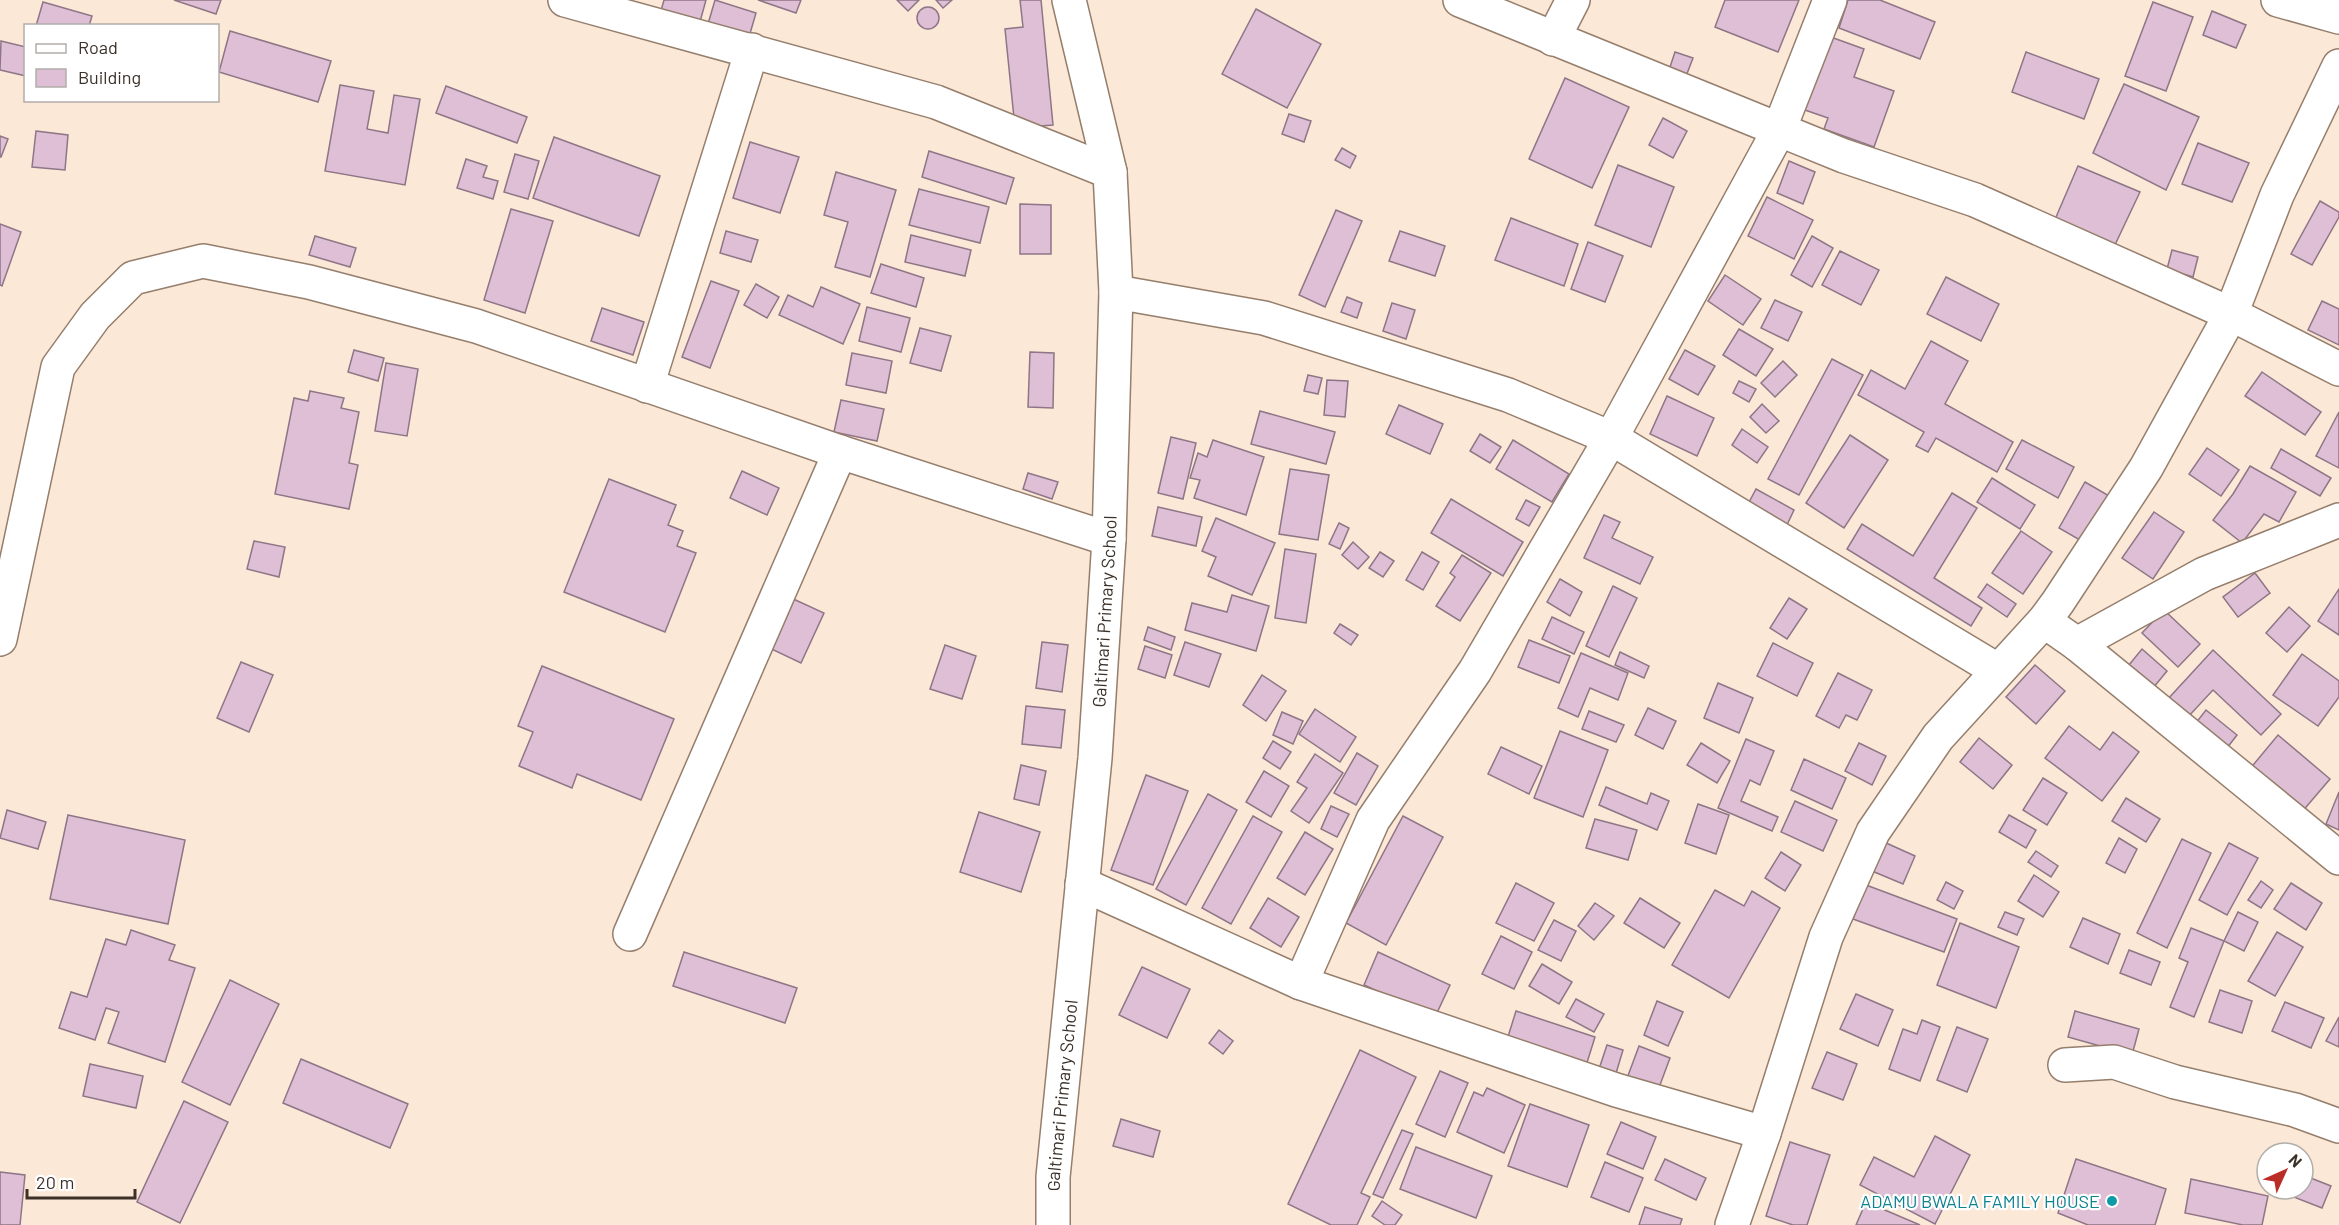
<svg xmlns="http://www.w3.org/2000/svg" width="2339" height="1225" font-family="Barlow,sans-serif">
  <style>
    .building { fill: #debfd5; stroke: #8e7687; stroke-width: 1.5 }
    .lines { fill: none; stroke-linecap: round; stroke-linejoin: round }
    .minor-casing { stroke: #957e6c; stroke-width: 36 }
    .minor { stroke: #fff; stroke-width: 33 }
    .culture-dot { fill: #0f9aa8; stroke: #fff; stroke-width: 2 }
    .labels { text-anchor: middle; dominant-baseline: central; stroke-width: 4.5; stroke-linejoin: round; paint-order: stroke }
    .street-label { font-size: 18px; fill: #3b3129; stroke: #fff }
    .culture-label { font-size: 18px; fill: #0d838f; stroke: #fff; text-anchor: end }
  </style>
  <rect width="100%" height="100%" fill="#fce8d7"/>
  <g class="building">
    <polygon points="174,0 221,0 216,14"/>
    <polygon points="664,0 706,0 698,29 659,18"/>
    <polygon points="715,0 756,13 749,37 708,24"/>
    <polygon points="758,0 801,0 796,13"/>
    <polygon points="897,0 919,0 908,11"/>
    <polygon points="936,0 952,0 943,8"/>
    <polygon points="1020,0 1041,0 1053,125 1015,128 1005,29 1023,27"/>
    <polygon points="1725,0 1799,0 1778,52 1715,27"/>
    <polygon points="1848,0 1880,0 1935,22 1920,59 1839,28"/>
    <polygon points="43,2 92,16 89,26 36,26"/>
    <polygon points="2153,2 2193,17 2166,91 2125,76"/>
    <circle cx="928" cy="18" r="11"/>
    <polygon points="1256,9 1321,44 1287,108 1222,74"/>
    <polygon points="2212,11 2246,25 2236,48 2203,35"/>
    <polygon points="230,31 331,61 318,102 219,72"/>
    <polygon points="1828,36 1864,49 1854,77 1894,91 1874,147 1824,129 1828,118 1802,109"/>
    <polygon points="1,41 26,47 26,76 0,70"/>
    <polygon points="1675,52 1693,58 1685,79 1668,73"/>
    <polygon points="2026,52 2099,79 2084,119 2012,92"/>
    <polygon points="1565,78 1629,107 1592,188 1529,159"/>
    <polygon points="2124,84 2199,117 2166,190 2093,153"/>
    <polygon points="340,85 374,91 367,129 388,133 394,95 420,99 405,185 325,171"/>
    <polygon points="446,86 527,117 517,143 436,113"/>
    <polygon points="1289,114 1311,121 1304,142 1282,134"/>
    <polygon points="1663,118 1687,131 1673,158 1649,145"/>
    <polygon points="36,131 68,135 65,170 32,167"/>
    <polygon points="0,136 8,139 1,157 0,157"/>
    <polygon points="554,137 660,176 639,236 533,198"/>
    <polygon points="750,142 799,157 780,213 733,198"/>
    <polygon points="2198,143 2249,163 2232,202 2182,184"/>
    <polygon points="1342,148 1356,156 1350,168 1335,160"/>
    <polygon points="929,151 1014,178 1006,204 922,177"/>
    <polygon points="515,154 539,161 528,199 504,192"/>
    <polygon points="466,159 487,166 483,177 498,181 493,199 457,188"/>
    <polygon points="1789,161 1815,172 1803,204 1777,193"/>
    <polygon points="1618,165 1674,187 1651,247 1595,225"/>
    <polygon points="2078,166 2140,192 2113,249 2053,224"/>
    <polygon points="836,172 896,190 870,277 835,267 848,222 824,215"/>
    <polygon points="919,189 989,207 980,243 909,225"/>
    <polygon points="1767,197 1813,220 1794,259 1748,236"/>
    <polygon points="2320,201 2339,212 2339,217 2312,265 2291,254"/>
    <polygon points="1020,204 1051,205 1051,254 1020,254"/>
    <polygon points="511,209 553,221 525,313 484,300"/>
    <polygon points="1336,210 1362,221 1325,307 1299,295"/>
    <polygon points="1511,218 1578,244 1564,286 1495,260"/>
    <polygon points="0,224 21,232 2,286 0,285"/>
    <polygon points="726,231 758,240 751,262 720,253"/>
    <polygon points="1400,231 1445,246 1435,276 1389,261"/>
    <polygon points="911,235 971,250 965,276 905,262"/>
    <polygon points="315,236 356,248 350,267 309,255"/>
    <polygon points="1812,236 1833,248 1812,287 1791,275"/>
    <polygon points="1588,242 1623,256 1605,302 1571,289"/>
    <polygon points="2172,250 2198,257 2193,277 2167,269"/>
    <polygon points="1840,251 1879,270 1861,305 1822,285"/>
    <polygon points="881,264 924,278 916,307 871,293"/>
    <polygon points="1725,275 1761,299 1743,325 1708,301"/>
    <polygon points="1946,277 1999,304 1981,341 1927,314"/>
    <polygon points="711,281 739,291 710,368 682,357"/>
    <polygon points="756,284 779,297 767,318 744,305"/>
    <polygon points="821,287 860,304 843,344 779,315 788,295 813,307"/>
    <polygon points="1347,297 1362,303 1357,318 1341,312"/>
    <polygon points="1775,300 1802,312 1788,341 1761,328"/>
    <polygon points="2322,301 2339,309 2339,345 2308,330"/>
    <polygon points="1392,303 1415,310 1406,339 1383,331"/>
    <polygon points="867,307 910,318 901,352 859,341"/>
    <polygon points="602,308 644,322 633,355 591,341"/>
    <polygon points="920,328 951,336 941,371 910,363"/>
    <polygon points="1739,329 1773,349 1756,376 1723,355"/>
    <polygon points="1931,341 1968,361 1945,404 2013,442 1997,472 1936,438 1928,452 1916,446 1924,432 1858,395 1871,370 1905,389"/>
    <polygon points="354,350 384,358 378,381 348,372"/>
    <polygon points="1685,350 1715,366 1698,395 1669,379"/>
    <polygon points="1030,352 1054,353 1053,408 1028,407"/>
    <polygon points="852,353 892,361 886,393 846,385"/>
    <polygon points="1832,359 1863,375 1799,495 1768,479"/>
    <polygon points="1783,361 1797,375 1775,397 1761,383"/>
    <polygon points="386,363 418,369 407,436 375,431"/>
    <polygon points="2262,372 2321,412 2305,435 2245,396"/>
    <polygon points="1308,375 1322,378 1318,394 1304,391"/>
    <polygon points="1327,380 1348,381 1345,417 1324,415"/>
    <polygon points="1739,381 1756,389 1749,402 1733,393"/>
    <polygon points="310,391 344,398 341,408 359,412 349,463 358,465 349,509 275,494 294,398 308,401"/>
    <polygon points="1667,396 1714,418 1697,456 1650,434"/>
    <polygon points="841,400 884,409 877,441 834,432"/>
    <polygon points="1762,404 1779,421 1766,433 1750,417"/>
    <polygon points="1399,405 1443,424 1430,454 1386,434"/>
    <polygon points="1260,411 1335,432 1326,464 1251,444"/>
    <polygon points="2339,412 2339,468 2316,456"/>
    <polygon points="1742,429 1768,447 1757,463 1732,445"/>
    <polygon points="1480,434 1501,447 1490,463 1470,451"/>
    <polygon points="1850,435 1888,460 1844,528 1806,503"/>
    <polygon points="1171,437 1196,443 1183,499 1158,493"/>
    <polygon points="1213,440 1264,457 1246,515 1194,498 1200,480 1190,478 1198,453 1207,457"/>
    <polygon points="1513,440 1569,474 1552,502 1496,469"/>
    <polygon points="2022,440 2074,467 2058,498 2006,469"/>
    <polygon points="2207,448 2239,470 2221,496 2189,474"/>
    <polygon points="2281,449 2331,478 2320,496 2271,468"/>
    <polygon points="2250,466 2296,492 2279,522 2264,514 2242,543 2213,520 2233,494"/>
    <polygon points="1290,469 1329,475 1318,540 1279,534"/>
    <polygon points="742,471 779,488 767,515 730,498"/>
    <polygon points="1028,473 1058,482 1052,499 1023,489"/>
    <polygon points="1992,478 2035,505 2020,529 1977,502"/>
    <polygon points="609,479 676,505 668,525 683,531 677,546 696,553 665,632 564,592"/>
    <polygon points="2085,482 2111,497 2085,543 2059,528"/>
    <polygon points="1756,489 1794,510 1785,529 1746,508"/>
    <polygon points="1952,493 1977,508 1934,578 1982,608 1971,626 1847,549 1862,524 1913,556"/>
    <polygon points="1451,499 1523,542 1503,576 1431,533"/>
    <polygon points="1526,500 1540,507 1529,526 1516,519"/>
    <polygon points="1158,507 1202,517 1196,546 1152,536"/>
    <polygon points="2154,512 2184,532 2153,579 2122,558"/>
    <polygon points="1604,515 1620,522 1612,538 1653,557 1640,584 1584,558"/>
    <polygon points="1216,518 1275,543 1252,595 1208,576 1216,557 1202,551"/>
    <polygon points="1339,523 1349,528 1340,549 1329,544"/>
    <polygon points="2021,531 2052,552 2023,594 1992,573"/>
    <polygon points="254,541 285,547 279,577 247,569"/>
    <polygon points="1353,542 1369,557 1358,569 1342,555"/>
    <polygon points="1285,549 1316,554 1306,623 1275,618"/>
    <polygon points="1380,552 1394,561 1383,577 1369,568"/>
    <polygon points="1422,552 1439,562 1423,590 1406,580"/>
    <polygon points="1462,555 1491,573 1460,621 1436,606 1455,577 1450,573"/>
    <polygon points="2255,573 2270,593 2238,617 2223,597"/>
    <polygon points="1560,579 1582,592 1570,616 1547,602"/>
    <polygon points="1987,584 2016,604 2007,617 1978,597"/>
    <polygon points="1613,586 1637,598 1609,657 1586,646"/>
    <polygon points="2339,589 2339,635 2318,621"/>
    <polygon points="1232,595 1269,606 1256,651 1185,630 1192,603 1227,612"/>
    <polygon points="789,597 824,613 801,663 765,646"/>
    <polygon points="1789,598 1807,609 1787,639 1770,628"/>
    <polygon points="2289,607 2310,626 2287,652 2266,633"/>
    <polygon points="2164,610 2200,644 2178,667 2142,633"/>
    <polygon points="1552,617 1584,632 1574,654 1542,639"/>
    <polygon points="1340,624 1358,635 1351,645 1334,633"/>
    <polygon points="1148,627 1175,637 1171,650 1144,640"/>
    <polygon points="1529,640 1570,656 1559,683 1518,667"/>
    <polygon points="1042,642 1068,645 1062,692 1036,688"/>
    <polygon points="1185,642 1221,654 1209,687 1174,675"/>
    <polygon points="1773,643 1813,663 1797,696 1757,676"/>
    <polygon points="945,645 976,656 962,699 930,689"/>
    <polygon points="1145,646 1172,655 1165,678 1138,669"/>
    <polygon points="2142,649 2167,671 2149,693 2124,671"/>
    <polygon points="2213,650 2281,714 2261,735 2213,690 2187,718 2167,700"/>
    <polygon points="1620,652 1649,666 1644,678 1615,665"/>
    <polygon points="1581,653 1628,673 1618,700 1590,688 1578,717 1558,708"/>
    <polygon points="2302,654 2339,681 2339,697 2318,726 2273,695"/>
    <polygon points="241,662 273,675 249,732 217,718"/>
    <polygon points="2035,665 2065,691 2036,724 2006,697"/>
    <polygon points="542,666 674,719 641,800 577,774 572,788 519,766 533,732 518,726"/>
    <polygon points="1838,673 1872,690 1857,720 1846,715 1839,728 1816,716"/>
    <polygon points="1262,675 1286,691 1266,721 1243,705"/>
    <polygon points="1718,683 1753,698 1739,733 1704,718"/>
    <polygon points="1026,706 1065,710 1061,748 1022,744"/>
    <polygon points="1648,708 1676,721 1663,749 1635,735"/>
    <polygon points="1315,709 1356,737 1340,762 1299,734"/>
    <polygon points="2206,710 2237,735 2220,757 2188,733"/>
    <polygon points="1589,711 1624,725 1616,742 1582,729"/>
    <polygon points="1282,712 1303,721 1293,744 1273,735"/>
    <polygon points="2069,726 2100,750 2113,732 2139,752 2102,801 2045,758"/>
    <polygon points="1560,731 1608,750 1583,817 1534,798"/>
    <polygon points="2278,735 2330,779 2295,820 2244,776"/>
    <polygon points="1979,738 2012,765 1993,789 1960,762"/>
    <polygon points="1746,739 1774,751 1760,785 1750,780 1741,801 1778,817 1772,831 1718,808"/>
    <polygon points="1273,741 1291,752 1280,769 1263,758"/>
    <polygon points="1701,743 1730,761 1717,783 1687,765"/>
    <polygon points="1859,743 1886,756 1872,785 1845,771"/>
    <polygon points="1501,747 1542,766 1529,794 1488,774"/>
    <polygon points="1357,753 1378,766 1356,805 1334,793"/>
    <polygon points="1315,754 1343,773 1309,823 1291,811 1307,788 1297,782"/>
    <polygon points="1804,759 1846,778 1832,809 1791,790"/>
    <polygon points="1021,765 1046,771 1039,805 1014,799"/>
    <polygon points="1264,771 1289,786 1271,817 1246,802"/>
    <polygon points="1146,775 1188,791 1153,885 1111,870"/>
    <polygon points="2043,778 2067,793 2047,825 2023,810"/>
    <polygon points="1606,787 1647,804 1651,793 1669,801 1657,830 1599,805"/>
    <polygon points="2339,792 2339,830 2326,824"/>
    <polygon points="1208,794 1237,810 1186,905 1156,889"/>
    <polygon points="2126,798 2160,819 2146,842 2112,821"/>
    <polygon points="1795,801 1837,820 1823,851 1781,832"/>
    <polygon points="1698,804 1729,815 1716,854 1685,843"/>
    <polygon points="1331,806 1349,814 1337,837 1321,829"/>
    <polygon points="7,810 46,822 38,849 0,838"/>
    <polygon points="979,812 1040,832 1021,892 960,872"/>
    <polygon points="68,815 185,840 168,924 50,899"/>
    <polygon points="2009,815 2036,830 2026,848 1999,832"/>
    <polygon points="1253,816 1282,832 1231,924 1202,908"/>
    <polygon points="1403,816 1443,837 1386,945 1346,923"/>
    <polygon points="1595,819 1637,830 1628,860 1586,848"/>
    <polygon points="1305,832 1333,849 1305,895 1277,878"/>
    <polygon points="2119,838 2137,849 2125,873 2106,863"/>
    <polygon points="2182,839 2211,853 2167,948 2137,933"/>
    <polygon points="1884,842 1915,856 1903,884 1872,871"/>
    <polygon points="2229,843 2258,858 2227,915 2199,900"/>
    <polygon points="2036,851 2058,866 2051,877 2028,862"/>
    <polygon points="1781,852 1801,865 1785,891 1765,878"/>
    <polygon points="2034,875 2059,892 2043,917 2018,901"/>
    <polygon points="2261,881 2273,890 2261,908 2248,900"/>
    <polygon points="1946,882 1963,891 1954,909 1937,900"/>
    <polygon points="1516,883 1554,903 1534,941 1496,923"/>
    <polygon points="2291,883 2322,903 2306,930 2274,909"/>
    <polygon points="1866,885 1957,919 1944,952 1853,919"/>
    <polygon points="1715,890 1744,906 1752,891 1780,908 1729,998 1672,965"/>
    <polygon points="1268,898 1299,917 1281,947 1250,928"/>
    <polygon points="1640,898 1680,923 1664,948 1624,923"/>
    <polygon points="1595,903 1614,916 1594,940 1578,926"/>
    <polygon points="2005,912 2024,919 2017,935 1998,927"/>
    <polygon points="2238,912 2258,922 2244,951 2224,941"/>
    <polygon points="2083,918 2120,934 2108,964 2070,947"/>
    <polygon points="1554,920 1576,931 1561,961 1538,950"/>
    <polygon points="1960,923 2019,947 1996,1008 1937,985"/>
    <polygon points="2191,928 2224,941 2194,1017 2170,1007 2188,962 2179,958"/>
    <polygon points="131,930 175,945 169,960 195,968 165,1062 108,1043 119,1012 106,1008 95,1040 59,1028 71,992 87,997 106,939 126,945"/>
    <polygon points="2277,932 2303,947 2275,996 2248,981"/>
    <polygon points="1501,936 1532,952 1514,989 1482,974"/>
    <polygon points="2129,950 2160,962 2151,985 2120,973"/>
    <polygon points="684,952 797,988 785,1023 673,986"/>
    <polygon points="1378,952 1450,985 1435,1017 1364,985"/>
    <polygon points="1542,964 1572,982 1559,1004 1529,986"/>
    <polygon points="1142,967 1190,989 1167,1038 1119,1015"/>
    <polygon points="230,980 279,1004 230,1105 182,1082"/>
    <polygon points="2220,990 2252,1001 2242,1033 2209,1022"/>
    <polygon points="1856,994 1893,1010 1878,1046 1840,1029"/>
    <polygon points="1576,999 1604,1014 1594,1032 1566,1017"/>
    <polygon points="1657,1001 1683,1012 1668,1046 1644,1035"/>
    <polygon points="2285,1002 2324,1018 2311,1048 2272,1031"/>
    <polygon points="1516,1011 1595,1037 1585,1069 1506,1043"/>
    <polygon points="2075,1011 2139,1029 2132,1055 2068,1037"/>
    <polygon points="2339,1017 2339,1047 2326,1041"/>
    <polygon points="1922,1020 1940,1027 1920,1081 1889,1069 1903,1029 1917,1034"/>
    <polygon points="1957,1027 1988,1039 1967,1092 1937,1080"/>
    <polygon points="1219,1030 1233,1041 1223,1054 1209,1043"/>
    <polygon points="1607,1045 1623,1050 1614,1080 1597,1075"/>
    <polygon points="1639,1046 1670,1058 1657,1093 1626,1081"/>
    <polygon points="1360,1050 1416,1077 1361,1193 1370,1197 1357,1225 1331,1225 1288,1204"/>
    <polygon points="1827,1052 1857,1064 1843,1100 1812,1088"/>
    <polygon points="301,1059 408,1104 390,1148 283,1103"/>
    <polygon points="90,1064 143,1076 136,1108 83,1096"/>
    <polygon points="1440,1071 1468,1083 1445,1137 1416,1124"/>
    <polygon points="1487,1088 1525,1105 1504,1153 1457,1132 1474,1092 1483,1096"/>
    <polygon points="184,1101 228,1122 180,1223 137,1202"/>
    <polygon points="1530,1104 1589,1125 1567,1187 1508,1166"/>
    <polygon points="1121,1119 1160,1131 1153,1157 1113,1146"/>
    <polygon points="1621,1122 1656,1137 1643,1169 1607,1154"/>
    <polygon points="1402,1130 1413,1134 1383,1198 1373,1194"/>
    <polygon points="1935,1136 1970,1155 1935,1224 1860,1185 1874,1157 1914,1177"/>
    <polygon points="1790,1142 1830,1155 1807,1225 1793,1225 1766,1216"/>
    <polygon points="1416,1147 1492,1176 1476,1218 1400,1189"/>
    <polygon points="1665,1159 1706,1178 1696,1200 1655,1180"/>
    <polygon points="2076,1159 2166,1189 2155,1225 2088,1225 2058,1213"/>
    <polygon points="1605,1162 1643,1178 1629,1212 1591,1197"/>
    <polygon points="0,1172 25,1175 20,1225 0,1225"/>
    <polygon points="2303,1175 2331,1186 2322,1208 2286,1194 2288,1189 2303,1189"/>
    <polygon points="2191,1179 2268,1196 2262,1225 2243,1225 2185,1213"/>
    <polygon points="1382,1201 1402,1215 1395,1225 1385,1225 1372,1216"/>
    <polygon points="1866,1202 1920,1225 1856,1225"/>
    <polygon points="1645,1207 1682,1219 1680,1225 1639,1225"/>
  </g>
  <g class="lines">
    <defs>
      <g id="minor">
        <polyline points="565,0 936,102 1110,172"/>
        <polyline points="1460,0 1844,156 1975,200 2231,314 2339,369"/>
        <polyline points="2278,0 2339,17"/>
        <polyline points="1553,39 1573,0"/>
        <polyline points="1116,292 1264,318 1508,395 1611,438 1997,670"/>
        <polyline points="647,386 752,50"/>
        <polyline points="2044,621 2077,644 2339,858"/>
        <polyline points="0,639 58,367 95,316 133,278 203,261 309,282 476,326 840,452 1109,539"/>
        <polyline points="2077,644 2204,574 2339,520"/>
        <polyline points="1082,884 1301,983 1616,1090 1764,1133"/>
        <polyline points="630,934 840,452"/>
        <polyline points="1301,983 1373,820 1475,671 1611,438 1779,130 1830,0"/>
        <polyline points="2065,1065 2114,1062 2175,1082 2295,1110 2339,1126"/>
        <path id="s1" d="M1053 1225V1177L1095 758 1109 539 1116 292 1110 172 1069 0"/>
        <polyline points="1732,1225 1764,1133 1826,937 1873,832 1938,737 2044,621 2058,602 2146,468 2231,314 2277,195 2339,66"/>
      </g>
    </defs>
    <use href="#minor" class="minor-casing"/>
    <use href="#minor" class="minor"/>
  </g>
  <circle class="culture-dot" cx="2112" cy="1201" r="6"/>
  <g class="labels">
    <g class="street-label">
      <text stroke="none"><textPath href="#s1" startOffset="616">Galtimari Primary School</textPath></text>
      <text stroke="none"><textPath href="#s1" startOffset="130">Galtimari Primary School</textPath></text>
    </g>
    <g class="culture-label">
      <text x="2100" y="1201">ADAMU BWALA FAMILY HOUSE</text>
    </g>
  </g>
  <rect x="24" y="24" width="195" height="78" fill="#ffffff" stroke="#b1ada9" stroke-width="1.5"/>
  <rect x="36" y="44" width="30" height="9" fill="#ffffff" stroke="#b1ada9" stroke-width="1.5"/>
  <text x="78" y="54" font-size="18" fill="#3b3129">Road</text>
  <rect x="36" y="69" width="30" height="18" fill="#debfd5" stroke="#b1ada9" stroke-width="1.5"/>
  <text x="78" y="84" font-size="18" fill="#3b3129">Building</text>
  <g transform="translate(2285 1171) rotate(45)"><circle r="28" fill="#ffffff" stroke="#b1ada9" stroke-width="1.5"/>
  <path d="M0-4.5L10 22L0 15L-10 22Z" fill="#ba2c26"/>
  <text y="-9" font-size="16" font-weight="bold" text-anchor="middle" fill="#3b3129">N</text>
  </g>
  <path d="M27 1189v9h108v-9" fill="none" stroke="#3b3129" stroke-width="3"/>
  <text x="36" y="1189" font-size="18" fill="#3b3129" stroke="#ffffff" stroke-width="4.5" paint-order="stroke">20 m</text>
</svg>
